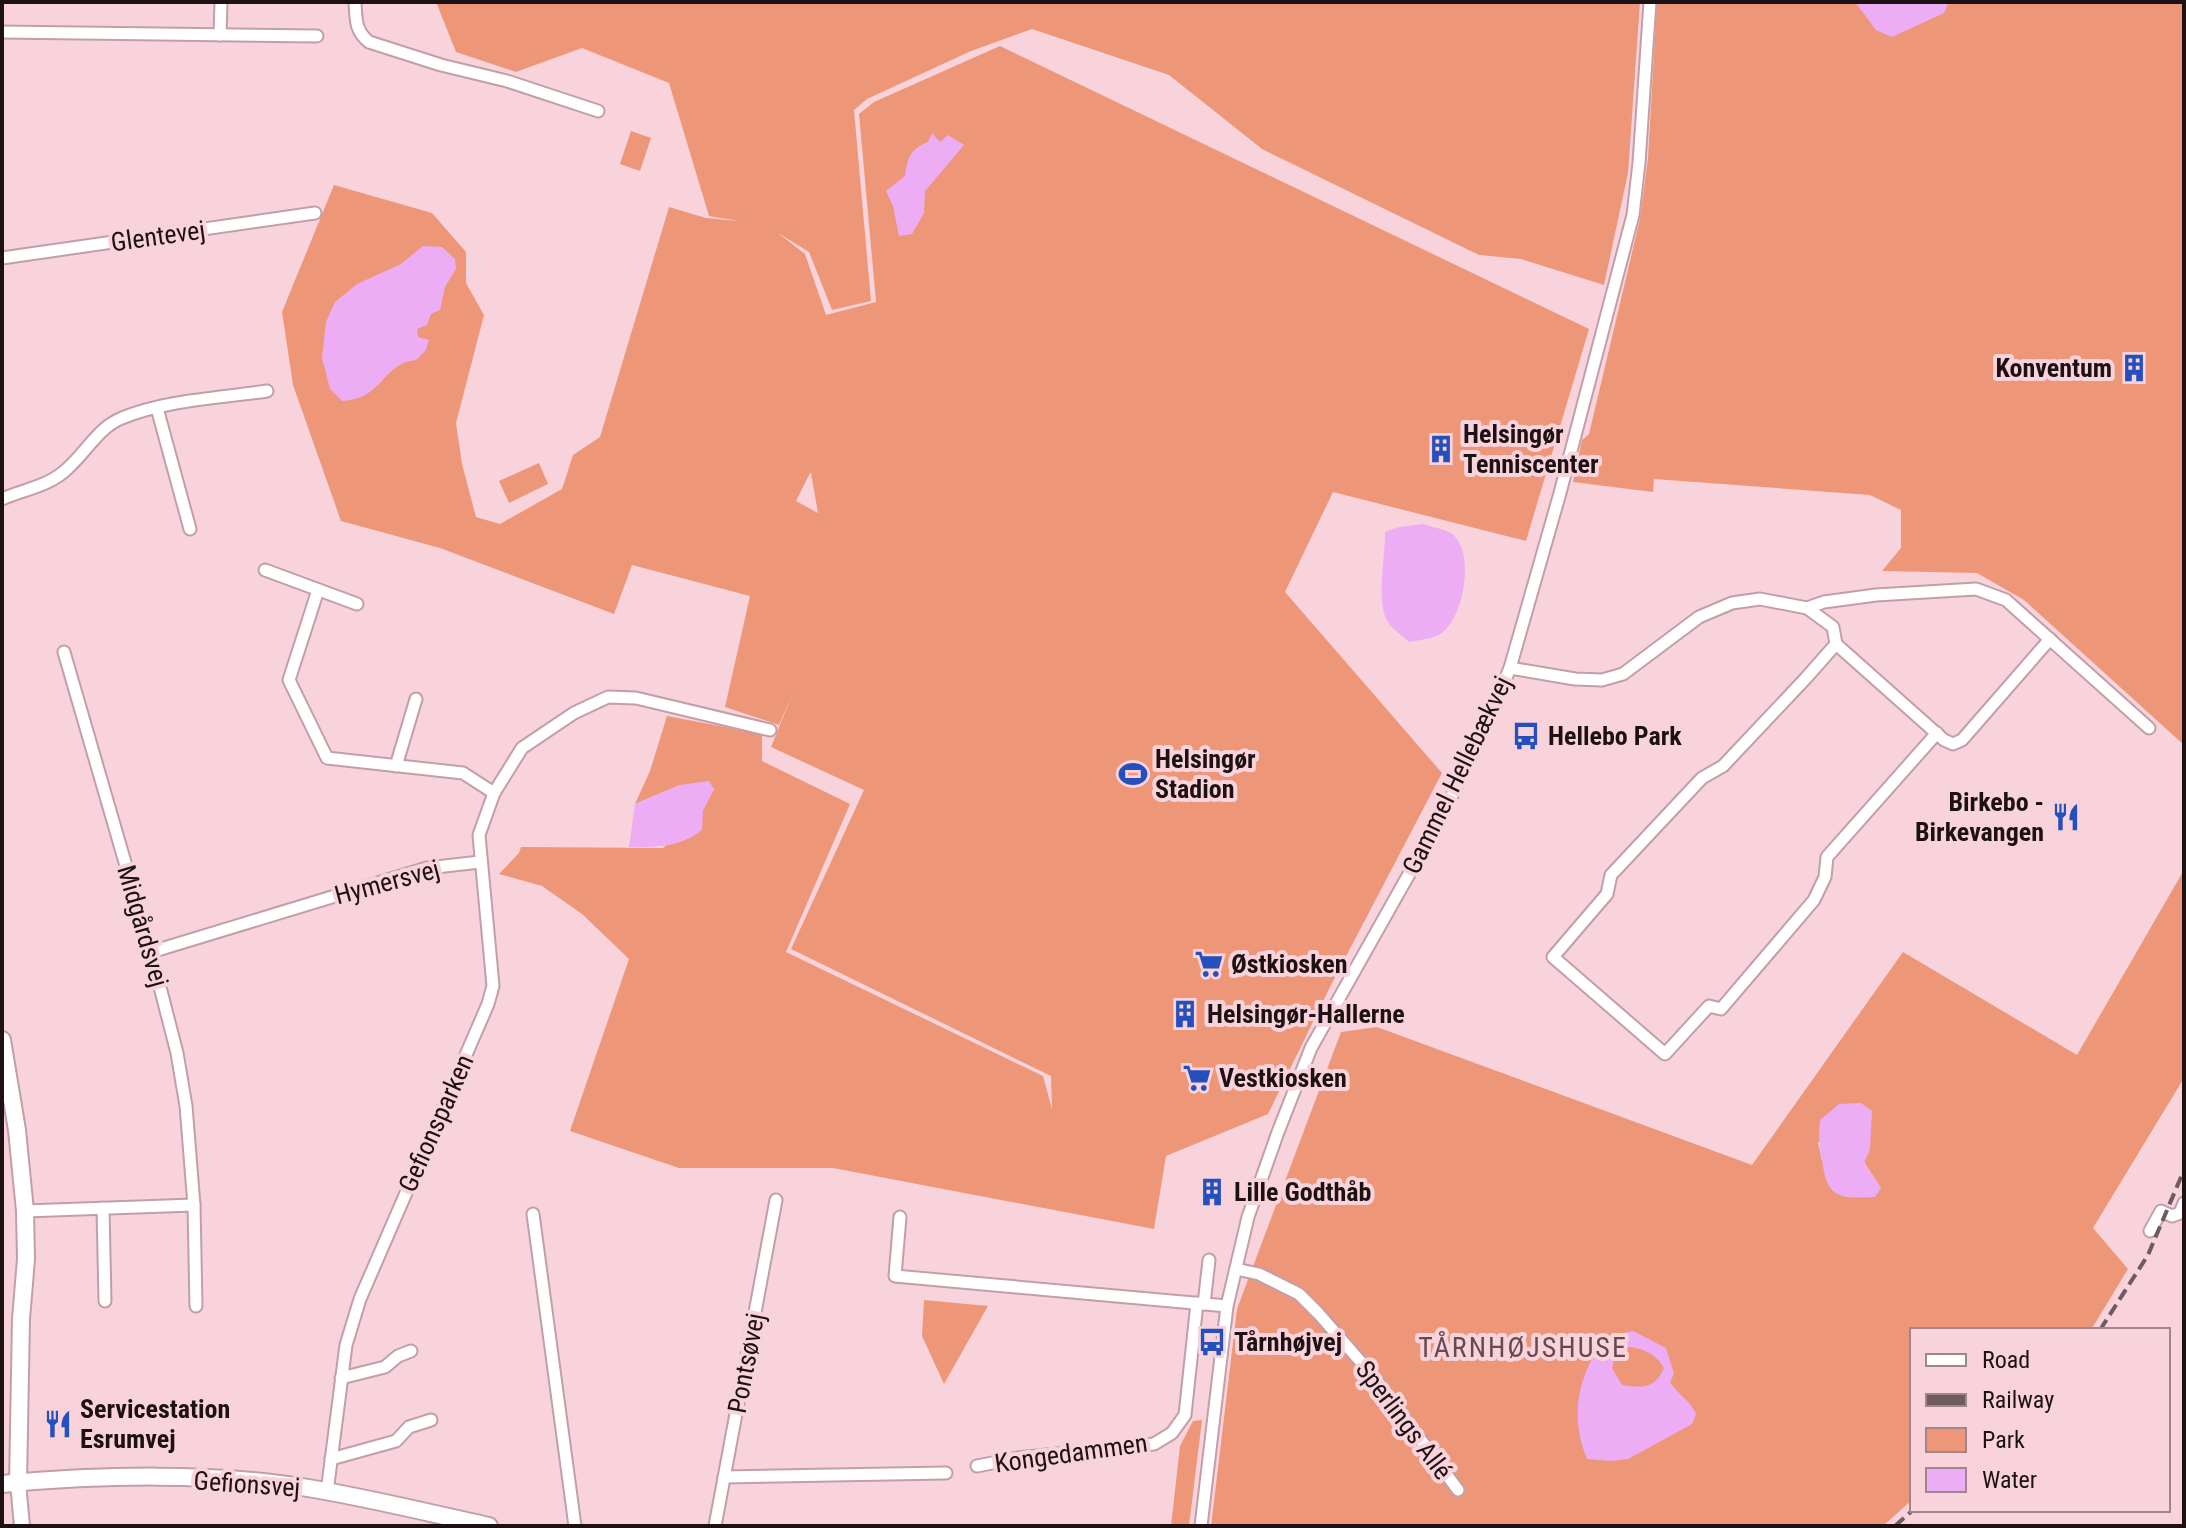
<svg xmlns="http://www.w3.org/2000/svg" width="2186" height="1528" font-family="'Roboto Condensed',sans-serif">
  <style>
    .green { fill: #ed9778; fill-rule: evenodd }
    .water { fill: #ecadf4; fill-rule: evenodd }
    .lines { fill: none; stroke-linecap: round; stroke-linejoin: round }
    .minor-casing { stroke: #c29fa8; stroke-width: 15 }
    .tertiary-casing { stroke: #c29fa8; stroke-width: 18 }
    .secondary-casing { stroke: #c29fa8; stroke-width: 20 }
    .minor { stroke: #fff; stroke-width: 11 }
    .tertiary { stroke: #fff; stroke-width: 14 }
    .secondary { stroke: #fff; stroke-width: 16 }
    .rail { stroke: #6f5a5f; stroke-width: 4; stroke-dasharray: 12 6; stroke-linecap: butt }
    .labels { text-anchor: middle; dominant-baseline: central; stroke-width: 8; stroke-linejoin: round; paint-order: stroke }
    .street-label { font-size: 26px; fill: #1d1114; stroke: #f8d3dc }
    .poi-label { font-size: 26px; font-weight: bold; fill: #1d1114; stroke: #f8d3dc; text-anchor: start }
    .neighbourhood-label { font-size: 28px; letter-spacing: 2px; fill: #674950; stroke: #f8d3dc }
  </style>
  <rect width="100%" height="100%" fill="#f8d3dc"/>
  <g class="green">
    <path d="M436 2H1640L1628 173 1604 285 1521 259 1479 255 1262 149 1169 75 1032 29 971 51 867 99 854 110 871 301 832 310 809 252 778 233 805 254 826 315 876 302 859 114 874 102 1000 46 1589 329 1526 541 1333 492 1285 592 1442 773 1331 985 1268 1114 1166 1156 1154 1229 833 1168H679L570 1131 629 959 582 914 542 886 499 874 519 853 521 847 663 848 703 810 714 789 680 785 635 804 650 771 667 716 762 734V761L850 804 786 952 1043 1076 1052 1109 1051 1076 791 949 864 790 771 747 793 693 779 725 725 707 750 596 632 565 614 614 440 548 341 521 293 385 282 312 334 185 432 213 466 252V283L484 315 456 423 462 464 476 517 500 524 562 489 573 455 600 437 669 207 706 218 738 221 709 216 669 83 582 48 516 72 456 52ZM810 473H811L818 513 796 501Z"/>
    <polygon points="1657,2 2184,2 2184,745 2024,600 1977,573 1882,571 1901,548 1901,510 1870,495 1654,479 1653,492 1573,482 1582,440 1589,434 1640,219 1648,158"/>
    <polygon points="631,131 651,138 640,171 620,164"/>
    <polygon points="539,463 548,484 509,503 499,481"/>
    <path d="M2184 870V1078L2093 1228 2128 1269 2091 1330H1912V1500L1883 1526H1211L1237 1309 1341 1032 1377 1027 1752 1165 1903 952 2077 1055ZM1818 1142 1870 1149 1864 1162 1881 1188 1822 1161Z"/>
    <polygon points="924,1300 988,1306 944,1384 922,1336"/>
    <polygon points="1202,1420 1189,1526 1171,1526 1180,1446 1193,1421"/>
  </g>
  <g class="water">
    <polygon points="1855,2 1949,2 1944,13 1892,37 1876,30"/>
    <path d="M932 133 940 142 948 135 964 145 925 191 924 213 912 234 899 236 893 206 886 191 905 176C907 159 910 149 928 142Z"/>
    <path d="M423 246 442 247 455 259 456 269 445 287 440 310 431 314 427 325 417 329 418 337 429 340 426 350 416 360C382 363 384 399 342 401L330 389 322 358 326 322 335 302 357 284 401 264Z"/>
    <path d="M1423 524C1432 527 1445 529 1452 534 1476 552 1464 621 1439 635 1431 639 1418 640 1409 642 1403 636 1395 631 1390 625 1374 606 1386 556 1385 532L1399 527Z"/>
    <path d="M709 781 714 789 703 810 702 830C679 848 656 847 629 847L635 804 680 785Z"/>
    <path d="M1861 1103 1872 1111 1870 1149 1864 1163 1881 1188 1875 1197C1845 1198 1828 1201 1823 1166 1820 1149 1818 1137 1820 1120L1839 1104Z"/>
    <path d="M1633 1331 1666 1348 1674 1374 1670 1382C1678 1395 1690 1400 1696 1414L1692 1424 1628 1459 1611 1461 1587 1459C1569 1414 1578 1377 1605 1337ZM1622 1346C1640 1348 1654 1351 1664 1368 1655 1389 1643 1388 1622 1385L1612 1368 1615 1356Z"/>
  </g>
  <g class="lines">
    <defs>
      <g id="minor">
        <path d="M355 2C356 19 355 31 369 42L441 65 507 81 598 111"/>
        <polyline points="2,32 317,36"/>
        <polyline points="220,35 221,2"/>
        <polyline points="2,258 315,213"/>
        <polyline points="157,408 190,529"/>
        <path d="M2 499C25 489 50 486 68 468 86 452 99 427 122 418 164 400 221 398 267 391"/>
        <polyline points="265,570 357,604"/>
        <polyline points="318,590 289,680 327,758 463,773 494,793"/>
        <polyline points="1807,608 1824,602 1876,595 1976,589 2006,600 2149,728"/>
        <polyline points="1836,644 1944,740 1953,744 1962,740 2050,639"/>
        <polyline points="64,652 151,952 177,1053 186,1106 194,1205 196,1306"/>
        <polyline points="1510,668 1575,679 1602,680 1623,674 1699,617 1732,603 1760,599 1807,608 1833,627 1836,644 1806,678 1723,766 1702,778 1611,875 1607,894 1553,957 1665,1054 1709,1006 1721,1009 1814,900 1825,877 1827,857 1937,733"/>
        <polyline points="396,766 416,699"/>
        <polyline points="151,952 427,868 480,862"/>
        <polyline points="103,1208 105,1301"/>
        <polyline points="25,1211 194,1205"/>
        <polyline points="533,1214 575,1526"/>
        <polyline points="900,1217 895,1276 1227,1306"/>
        <polyline points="2150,1231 2161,1211 2172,1216 2180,1213 2184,1203"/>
        <polyline points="1236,1269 1259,1274 1299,1294 1318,1313 1374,1377 1458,1490"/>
        <polyline points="1204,1304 1209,1260"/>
        <polyline points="341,1378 385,1367 398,1356 411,1351"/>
        <polyline points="331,1459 396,1441 409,1427 431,1420"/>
        <polyline points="977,1466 1017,1458 1154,1444 1172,1433 1185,1415 1197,1303"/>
        <polyline points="724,1477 946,1473"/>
        <polyline points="327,1492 346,1345 360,1299 488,1004 493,986 479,835 494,793 522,748 574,713 608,697 636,698 770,730"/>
        <polyline points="715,1526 776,1200"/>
        <polyline points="1201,1526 1227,1306 1248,1217 1278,1132 1311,1048 1444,812 1485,727 1510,668 1560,493 1633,215 1639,163 1650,2"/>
      </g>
      <polyline id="tertiary" points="18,1483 22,1526"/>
      <g id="secondary">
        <polyline points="2,1040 17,1130 25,1211 26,1259 21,1319 18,1483"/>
        <path d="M2 1484C97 1475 214 1472 308 1488 369 1498 429 1513 489 1526"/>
      </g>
    </defs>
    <use href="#minor" class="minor-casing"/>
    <use href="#tertiary" class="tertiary-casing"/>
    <use href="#secondary" class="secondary-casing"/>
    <use href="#minor" class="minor"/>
    <use href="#tertiary" class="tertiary"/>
    <use href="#secondary" class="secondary"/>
    <g class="rail">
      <polyline points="2100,1330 2148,1255 2184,1170"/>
      <polyline points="1895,1526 1913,1510"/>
    </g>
  </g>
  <defs>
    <symbol id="building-bare" viewBox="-9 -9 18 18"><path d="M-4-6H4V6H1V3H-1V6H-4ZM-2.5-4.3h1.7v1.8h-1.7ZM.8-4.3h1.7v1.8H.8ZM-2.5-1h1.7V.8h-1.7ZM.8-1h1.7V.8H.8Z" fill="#244fbd" stroke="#f8d3dc" stroke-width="2.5" paint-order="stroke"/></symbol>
    <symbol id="bus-bare" viewBox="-9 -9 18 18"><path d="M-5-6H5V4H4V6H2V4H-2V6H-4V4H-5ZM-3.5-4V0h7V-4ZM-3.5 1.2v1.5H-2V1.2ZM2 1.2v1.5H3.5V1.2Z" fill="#244fbd" stroke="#f8d3dc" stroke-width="2.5" paint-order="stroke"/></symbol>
    <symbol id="stadium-bare" viewBox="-9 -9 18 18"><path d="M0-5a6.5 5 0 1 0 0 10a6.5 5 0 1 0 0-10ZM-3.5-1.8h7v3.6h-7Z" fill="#244fbd" stroke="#f8d3dc" stroke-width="2.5" paint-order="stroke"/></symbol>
    <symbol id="restaurant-bare" viewBox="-9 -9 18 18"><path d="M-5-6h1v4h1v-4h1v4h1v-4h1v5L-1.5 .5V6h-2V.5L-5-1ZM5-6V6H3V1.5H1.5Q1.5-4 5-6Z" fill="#244fbd" stroke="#f8d3dc" stroke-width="2.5" paint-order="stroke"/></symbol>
    <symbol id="supermarket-bare" viewBox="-9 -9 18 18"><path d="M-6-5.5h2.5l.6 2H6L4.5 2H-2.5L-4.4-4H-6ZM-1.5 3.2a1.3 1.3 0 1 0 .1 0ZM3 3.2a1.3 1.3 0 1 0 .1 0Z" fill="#244fbd" stroke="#f8d3dc" stroke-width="2.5" paint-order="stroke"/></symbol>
  </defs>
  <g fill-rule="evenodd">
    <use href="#building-bare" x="2114" y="348" width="40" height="40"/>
    <use href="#building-bare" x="1421" y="429" width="40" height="40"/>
    <use href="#bus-bare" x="1506" y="716" width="40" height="40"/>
    <use href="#stadium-bare" x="1113" y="754" width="40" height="40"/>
    <use href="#restaurant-bare" x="2046" y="797" width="40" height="40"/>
    <use href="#supermarket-bare" x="1189" y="944" width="40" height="40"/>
    <use href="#building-bare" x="1165" y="994" width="40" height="40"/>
    <use href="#supermarket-bare" x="1177" y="1058" width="40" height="40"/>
    <use href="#building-bare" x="1192" y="1172" width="40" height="40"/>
    <use href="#bus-bare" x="1192" y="1322" width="40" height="40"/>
    <use href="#restaurant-bare" x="38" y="1404" width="40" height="40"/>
  </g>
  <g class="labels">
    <g class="street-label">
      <text transform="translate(158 236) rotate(-8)">Glentevej</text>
      <text transform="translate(1457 775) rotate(-64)">Gammel Hellebækvej</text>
      <text transform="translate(387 882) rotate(-15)">Hymersvej</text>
      <text transform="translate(143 926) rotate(74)">Midgårdsvej</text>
      <text transform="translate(436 1123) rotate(-66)">Gefionsparken</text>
      <text transform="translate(746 1363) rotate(-79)">Pontsøvej</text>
      <text transform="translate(1404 1420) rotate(53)">Sperlings Allé</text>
      <text transform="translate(1071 1453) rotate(-8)">Kongedammen</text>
      <text transform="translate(247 1484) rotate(4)">Gefionsvej</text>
    </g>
    <g class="poi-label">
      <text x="2112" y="368" text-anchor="end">Konventum</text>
      <text x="1463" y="434">Helsingør<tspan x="1463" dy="30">Tenniscenter</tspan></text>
      <text x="1548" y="736">Hellebo Park</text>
      <text x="1155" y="759">Helsingør<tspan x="1155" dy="30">Stadion</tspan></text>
      <text x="2044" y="802" text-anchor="end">Birkebo -<tspan x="2044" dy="30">Birkevangen</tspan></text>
      <text x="1231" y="964">Østkiosken</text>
      <text x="1207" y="1014">Helsingør-Hallerne</text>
      <text x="1219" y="1078">Vestkiosken</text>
      <text x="1234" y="1192">Lille Godthåb</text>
      <text x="1234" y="1342">Tårnhøjvej</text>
      <text x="80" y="1409">Servicestation<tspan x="80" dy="30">Esrumvej</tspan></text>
    </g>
    <g class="neighbourhood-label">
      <text x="1523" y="1347">TÅRNHØJSHUSE</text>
    </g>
  </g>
  <rect width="2186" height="1528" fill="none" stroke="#1d1114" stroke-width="8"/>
  <rect x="1910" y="1328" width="260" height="184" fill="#f8d3dc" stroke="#a0858c" stroke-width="2"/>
  <rect x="1926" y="1354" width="40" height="12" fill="#ffffff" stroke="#a0858c" stroke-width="2"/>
  <text x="1982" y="1368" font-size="24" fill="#1d1114">Road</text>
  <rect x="1926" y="1394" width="40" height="12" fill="#6f5a5f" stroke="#a0858c" stroke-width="2"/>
  <text x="1982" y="1408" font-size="24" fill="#1d1114">Railway</text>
  <rect x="1926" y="1428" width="40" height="24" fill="#ed9778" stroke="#a0858c" stroke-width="2"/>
  <text x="1982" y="1448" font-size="24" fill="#1d1114">Park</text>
  <rect x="1926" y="1468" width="40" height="24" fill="#ecadf4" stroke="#a0858c" stroke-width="2"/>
  <text x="1982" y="1488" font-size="24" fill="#1d1114">Water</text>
</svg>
